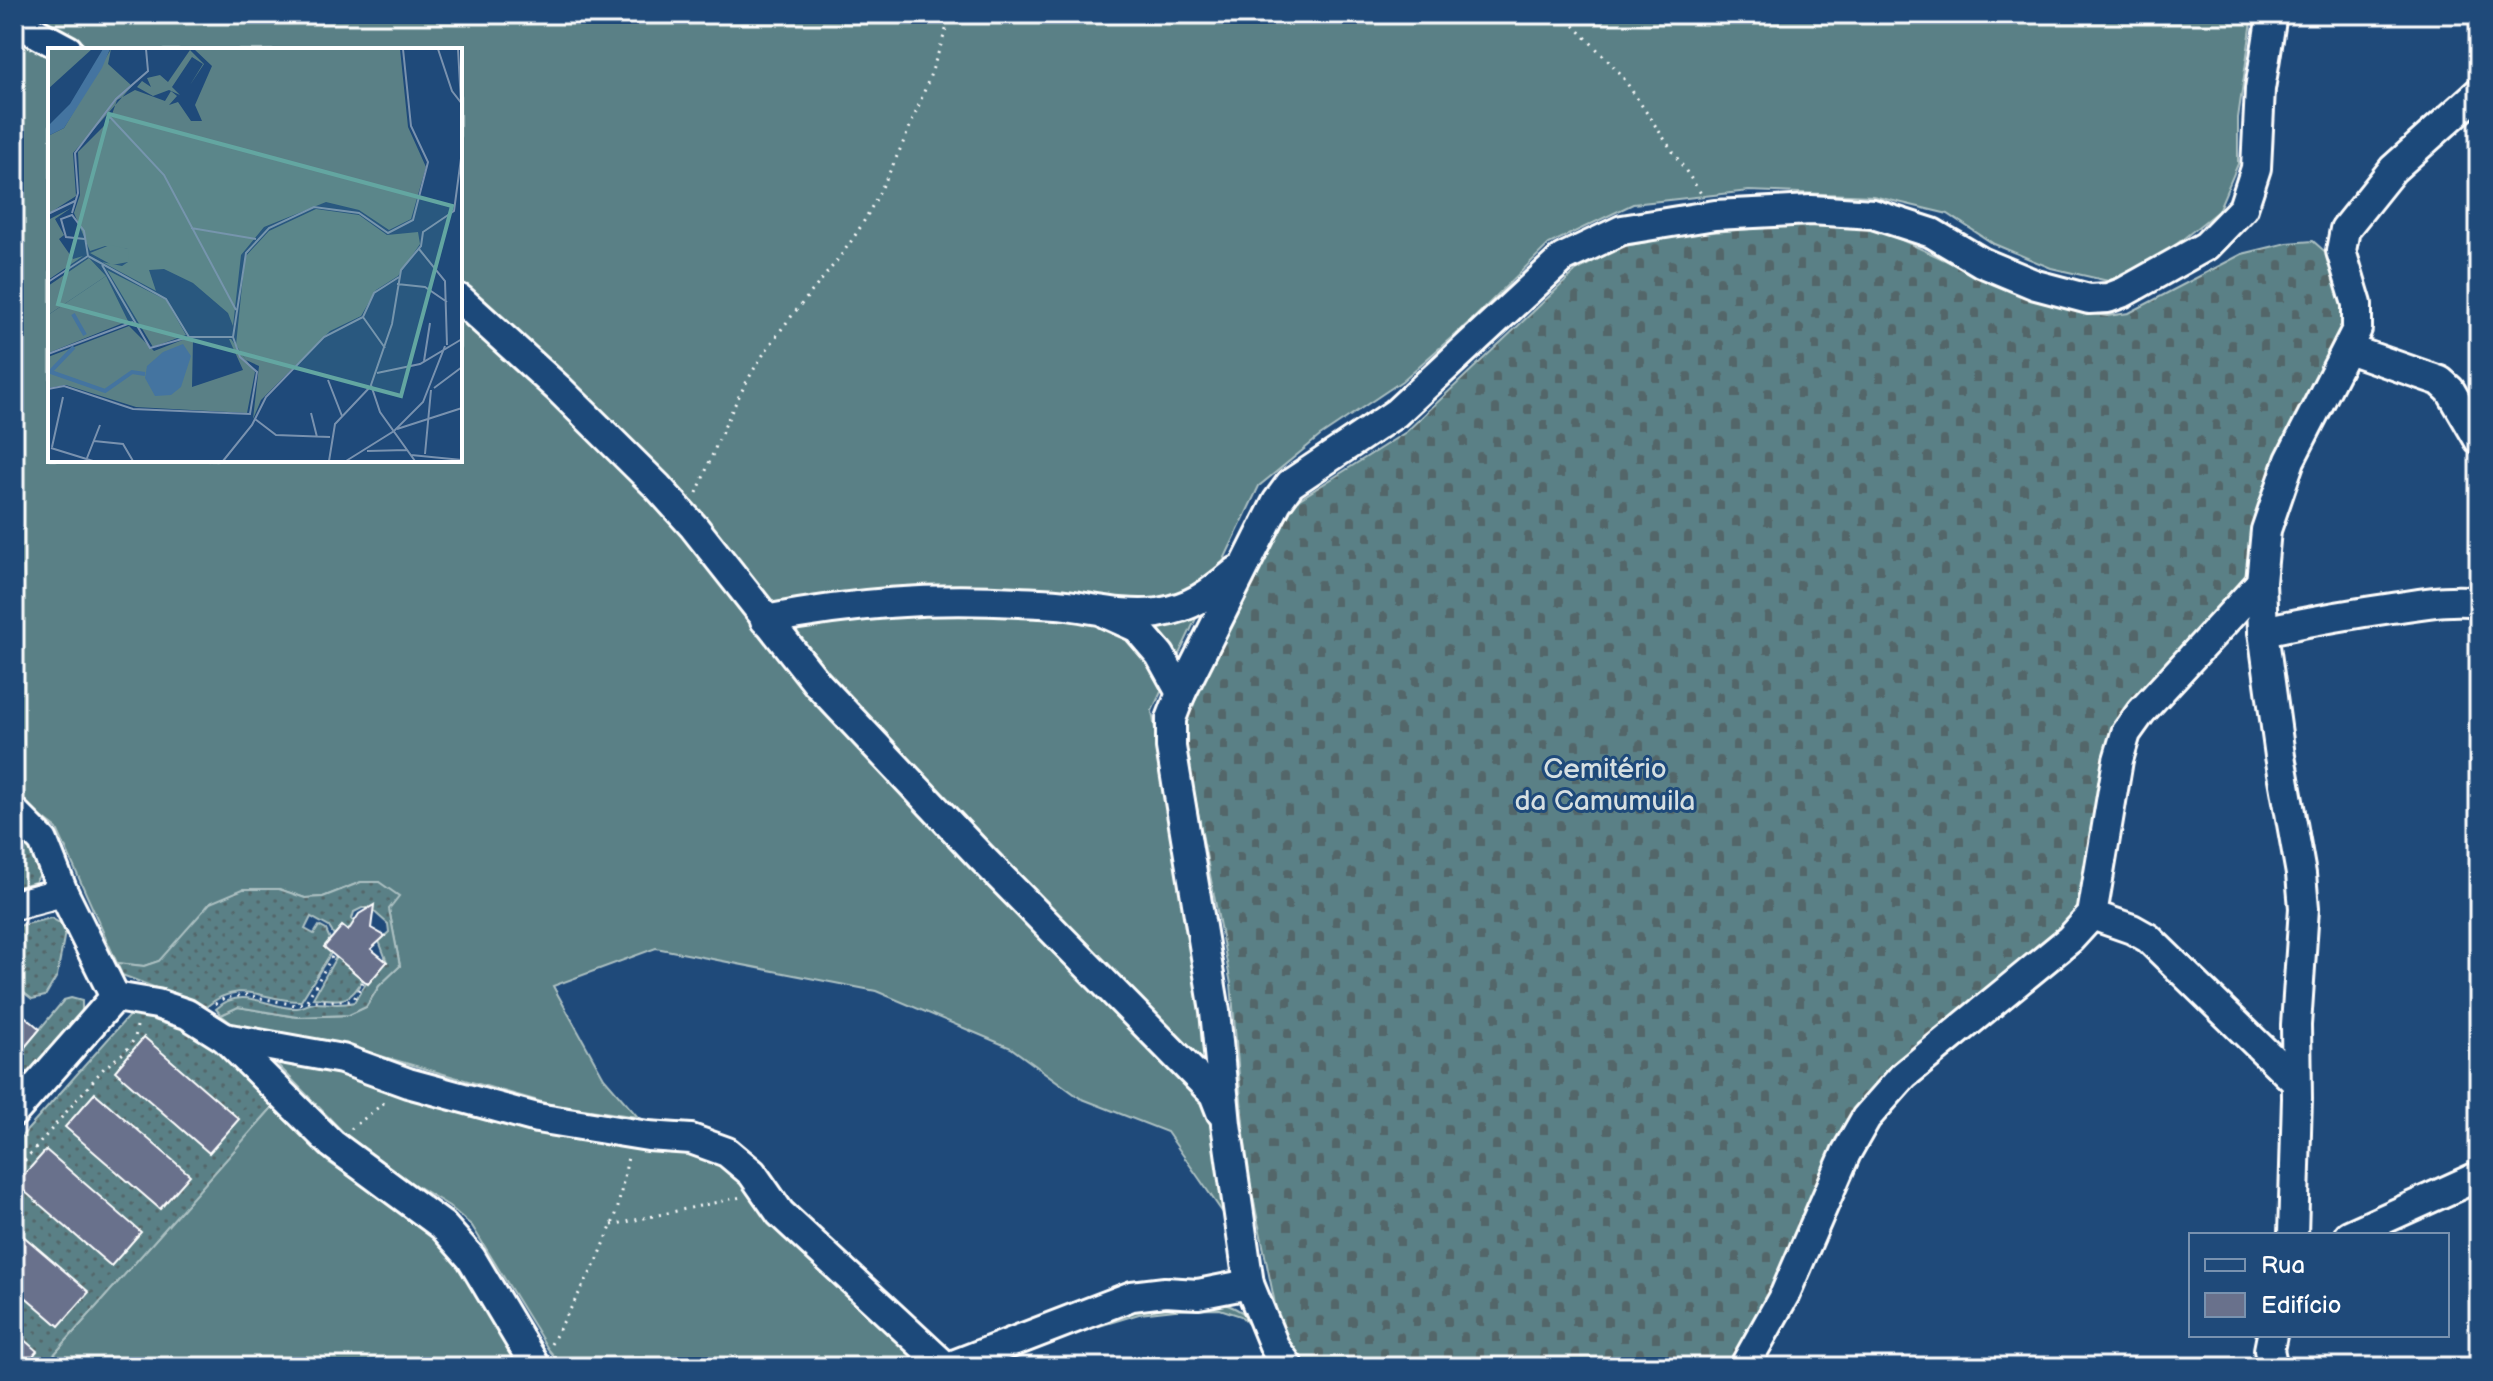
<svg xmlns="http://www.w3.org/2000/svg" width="2493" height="1381" font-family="'Balsamiq Sans',sans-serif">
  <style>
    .grass { fill: #5a8086; stroke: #acc0c2; stroke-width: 2; fill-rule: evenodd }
    .cemetery { fill: url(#cemetery-stones); stroke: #acc0c2; stroke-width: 2 }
    .garden { fill: url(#garden-dots); stroke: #acc0c2; stroke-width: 2 }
    .building { fill: #69718c; stroke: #fff; stroke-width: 2 }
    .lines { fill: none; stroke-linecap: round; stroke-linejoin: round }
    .minor-casing { stroke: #fff; stroke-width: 34 }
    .path { stroke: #fff; stroke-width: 3; stroke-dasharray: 2 6; stroke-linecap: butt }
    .minor { stroke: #1f4a7a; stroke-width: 28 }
    .labels { text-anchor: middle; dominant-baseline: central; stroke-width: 6; stroke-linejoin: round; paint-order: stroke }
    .park-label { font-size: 28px; fill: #d6dfe1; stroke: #1f4a7a }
    .inset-river { fill: none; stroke: #4474a0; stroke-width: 4 }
    .inset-road { fill: none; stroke: #7992af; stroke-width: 2 }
    .view { fill: #63a6a1; fill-opacity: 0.15; stroke: #63a6a1; stroke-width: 4 }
    .inset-edge { fill: none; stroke: #fff; stroke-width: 4 }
  </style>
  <defs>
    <pattern id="cemetery-stones" width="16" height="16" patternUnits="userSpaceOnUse" patternTransform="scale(2)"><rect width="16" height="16" fill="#5a8086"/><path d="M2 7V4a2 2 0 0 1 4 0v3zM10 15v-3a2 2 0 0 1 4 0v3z" fill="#536669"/></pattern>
    <pattern id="garden-dots" width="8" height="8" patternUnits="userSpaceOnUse" patternTransform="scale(2)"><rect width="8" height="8" fill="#5a8086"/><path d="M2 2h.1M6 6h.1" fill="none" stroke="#536669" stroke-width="1.8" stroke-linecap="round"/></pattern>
  </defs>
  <rect width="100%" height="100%" fill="#1f4a7a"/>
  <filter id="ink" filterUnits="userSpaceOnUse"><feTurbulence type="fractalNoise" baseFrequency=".0125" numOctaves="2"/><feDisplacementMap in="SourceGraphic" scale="16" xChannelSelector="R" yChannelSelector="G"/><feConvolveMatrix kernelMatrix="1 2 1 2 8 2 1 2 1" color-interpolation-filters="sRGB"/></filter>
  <g filter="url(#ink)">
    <g class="grass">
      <path d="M27 14H2253L2238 118V164L2218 211 2163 255 2108 281 2051 268 1994 244 1948 214 1873 196 1749 191 1633 204 1549 244 1476 316 1402 381 1320 436 1259 486 1152 711 1204 1027 1223 1213 1167 1132 1080 1098 1011 1048 876 991 656 948 553 986 604 1078 638 1117 549 1104 332 1042 240 1030 221 1015 238 1007 297 1017 349 1015 366 1007 379 986 400 966 389 909 379 882H361L323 897 305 898 279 889 175 946 159 961 144 966 117 963 57 829 14 796V41L35 43ZM50 50H460V460H50Z"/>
      <polygon points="290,1056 651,1144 724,1159 924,1361 923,1367 563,1367 548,1349 472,1226 449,1206 399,1175 345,1134 272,1059"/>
      <polygon points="276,1103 328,1162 435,1233 508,1343 512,1358 509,1367 43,1367"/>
      <path d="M1210 1300C1249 1309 1252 1318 1265 1354L1251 1327 1241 1316 1220 1309 1175 1310 1139 1314 1063 1337 1035 1347 994 1367H971L1137 1306Z"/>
    </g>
    <polygon class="cemetery" points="1812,224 1880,230 1997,284 2088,313 2107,316 2129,313 2242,254 2287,243 2313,241 2329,255 2344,292 2345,319 2283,449 2253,574 2131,710 2084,897 2077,914 2059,932 1893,1070 1732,1367 1307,1367 1281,1333 1247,1168 1231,984 1181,724 1295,502 1406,432 1576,271 1620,247 1689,234"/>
    <g class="garden">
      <polygon points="14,826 26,838 43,870 35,882 14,888"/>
      <path d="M361 882H379L399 896 389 909 400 966 379 986 366 1007 349 1015 297 1017 238 1007 221 1015 216 1009C243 984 271 1010 297 1008 303 1008 308 1003 315 1003 328 1003 341 1006 354 1002L367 982 387 962 379 941 389 932 388 924 370 908H362L354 912 352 919 357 927 356 937 342 926 334 935 329 927 311 917 305 929 314 934 319 926 326 930 330 939 324 947 331 953 301 1001C264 1002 242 977 206 1007L122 975 117 963 144 966 159 961 210 903 243 889H279L305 898 323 897Z"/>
      <polygon points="51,918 63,925 65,932 57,976 45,996 32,999 14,985 14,927"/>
      <path d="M336 957 363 979C349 1005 340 1000 313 998Z"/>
      <polygon points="71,998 82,1001 82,1013 14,1091 14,1048 20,1053 64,1000"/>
      <polygon points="133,1011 190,1022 276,1103 43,1367 14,1367 14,1145"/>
    </g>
    <g class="building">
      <polygon points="374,905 371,928 385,936 371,949 387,962 368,984 324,947 342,926 348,931 359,914"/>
      <polygon points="14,1007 40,1029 14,1060"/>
      <polygon points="144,1037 239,1119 209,1153 115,1071"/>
      <polygon points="95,1093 190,1175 160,1209 65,1127"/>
      <polygon points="46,1150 141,1232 111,1266 16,1184"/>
      <polygon points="14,1228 89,1292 59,1326 14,1287"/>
      <polygon points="14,1331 37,1351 24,1367 14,1367"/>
    </g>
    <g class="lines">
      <defs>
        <g id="minor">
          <polyline points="14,21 68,50"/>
          <polyline points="460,299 558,388 658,487 694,527 817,683 980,856 1214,1094 1221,1112"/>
          <polyline points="2348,349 2440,381 2450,390 2479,440"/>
          <polyline points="1107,614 1136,627 1160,655 1181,693"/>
          <path d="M765 620C853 603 929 597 1019 602 1035 603 1051 603 1067 605 1096 609 1128 617 1158 613 1194 607 1210 593 1237 571"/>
          <path d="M2263 631C2306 622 2349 614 2392 608 2422 604 2449 598 2479 602"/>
          <polyline points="14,812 43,841 63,892 115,997"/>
          <polyline points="14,905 63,892"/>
          <polyline points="2092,915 2132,929 2148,938 2296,1082"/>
          <polyline points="115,997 157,1004 187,1014 225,1038 332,1144 443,1226 471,1258 536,1367"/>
          <polyline points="225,1038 342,1059 408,1083 537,1118 648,1136 691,1139 727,1152 752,1173 780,1213 946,1367"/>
          <polyline points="14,1112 115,997"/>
          <polyline points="2293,1235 2297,1098 2296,1025 2304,908 2301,874 2280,756 2263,631 2261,582 2266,530 2290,460 2357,329 2357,304 2341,251 2345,229 2393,169 2479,92"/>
          <polyline points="2349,1235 2479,1176"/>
          <polyline points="2272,1335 2269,1350 2273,1367"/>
          <polyline points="948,1367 1132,1296 1165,1292 1198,1294 1249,1284"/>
          <polyline points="1289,1367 1275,1348 1249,1284 1226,1124 1215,1011 1171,747 1171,719 1181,693 1277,502 1290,484 1396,413 1563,258 1622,230 1715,215 1811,210 1873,214 1932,233 1981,262 2036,285 2089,299 2108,298 2124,292 2206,246 2243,208 2256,168 2260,89 2272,14"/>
          <polyline points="1744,1367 1785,1294 1846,1153 1866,1118 1904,1075 2070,939 2092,915 2118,760 2126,733 2141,712 2261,582"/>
        </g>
      </defs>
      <use href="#minor" class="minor-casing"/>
      <g class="path">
        <polyline points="1563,14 1620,73 1702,195"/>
        <path d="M697 493C717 443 738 389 770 345 801 300 843 261 869 212 903 150 930 81 951 14"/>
        <polyline points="307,1000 333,955"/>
        <polyline points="215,1004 225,998 246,995 295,1005 312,1001 349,1001 354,999 364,980"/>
        <polyline points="351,1129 385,1102"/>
        <polyline points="14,1173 104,1068 126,1051 135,1038 137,1026"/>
        <polyline points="14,1178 18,1182"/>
        <polyline points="612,1225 741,1197"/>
        <polyline points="551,1344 598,1259 617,1212 628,1157"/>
      </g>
      <use href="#minor" class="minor"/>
    </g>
  </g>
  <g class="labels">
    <g class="park-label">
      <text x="1605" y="769">Cemitério<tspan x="1605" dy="32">da Camumuila</tspan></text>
    </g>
  </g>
  <g transform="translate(48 48)">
    <rect width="414" height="414" fill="#1f4a7a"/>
    <path d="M0 1H44L0 41ZM63 1 60 16 84 38 25 105 28 148 0 166V88L16 80ZM146 1H352L360 79 378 119 363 171 341 182 311 162 278 154 216 179 193 207 185 278 180 265 145 235 116 221 101 222 108 243 54 214 74 218 80 214V201L57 198 42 203 26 165 32 147 30 104 62 72 69 52 87 42 117 53 123 43 129 48 121 57 130 54 143 73H154L147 57 164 18ZM59 222 118 252 138 287 105 299ZM58 228 80 273 0 305V267ZM81 278 106 303 137 291H183L207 324 199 365 88 359 18 337 0 340V309ZM145 291H181L195 322 144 339Z" fill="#5a8086" fill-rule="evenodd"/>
    <path d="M268 161 311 167 339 187 370 184 372 196 350 228 328 242 313 268 282 283 213 352 205 371 211 318 198 312 188 297 197 209 221 183Z" fill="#5a8086"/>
    <path d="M142 2 156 16 142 37 155 16 144 9 124 39 132 47 121 42 105 48 89 39 94 33 103 39 99 30 112 27 120 34ZM23 160 7 171 16 187 11 191 25 211 35 208 0 232V172ZM62 197 81 201 80 214 64 217 42 205ZM41 210 58 228 0 267V238Z" fill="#5a8086"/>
    <path d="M55 1H62L54 20 16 80 0 88V78L22 56ZM135 296 143 308 133 339 123 347 107 348 97 330 99 318 115 304Z" fill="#4474a0"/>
    <path class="inset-river" d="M25 266 37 287M0 323 57 343 84 324 97 326M3 323 26 299"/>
    <path class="inset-road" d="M390 1 404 43 414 56M410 1 413 55M60 67 116 127 188 262M24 165 30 145 27 105 68 51 100 23 98 1M0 166 27 153M143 180 208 191M37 191 18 189 13 171 24 167 36 183 40 208 118 251 141 289M371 201 397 233 399 297M54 217 102 300 141 289H185M0 234 40 208M349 236 377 239 399 254M315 269 337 300M0 306 85 274M376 313 382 275M329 325 372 316 414 291M280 332 294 368M386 340 414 319M0 341 16 338 85 361 202 366 209 324 192 309 185 289 198 205 221 180 266 159 311 165 340 185 365 172 380 114 363 78 355 1M263 365 269 389M207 371 228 387 282 389M349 381 414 360M46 393 75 396 85 413M4 399 15 349M3 400 45 413M319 403 359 402M377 406 383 342M363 407 414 412M39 410 52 377M175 413 204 377 218 349 276 289 315 269 326 245 351 229M281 413 287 376 323 338M298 413 346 383 375 354 397 298M367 413 332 364 323 337 344 276 353 222 373 198 375 184 406 163 414 103"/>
    <path class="view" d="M61 66 404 158 353 348 10 256Z"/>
    <rect width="414" height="414" class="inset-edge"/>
  </g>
  <rect width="2493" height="1381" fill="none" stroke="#1f4a7a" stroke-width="48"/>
  <rect x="24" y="24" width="2445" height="1333" fill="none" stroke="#fff" stroke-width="3" filter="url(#ink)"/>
  <rect x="2189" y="1233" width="260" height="104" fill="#1f4a7a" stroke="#7992af" stroke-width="2"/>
  <rect x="2205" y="1259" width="40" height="12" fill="#1f4a7a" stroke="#7992af" stroke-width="2"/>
  <text x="2261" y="1273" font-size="24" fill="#ffffff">Rua</text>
  <rect x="2205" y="1293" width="40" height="24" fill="#69718c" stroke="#7992af" stroke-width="2"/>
  <text x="2261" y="1313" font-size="24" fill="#ffffff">Edifício</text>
</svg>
